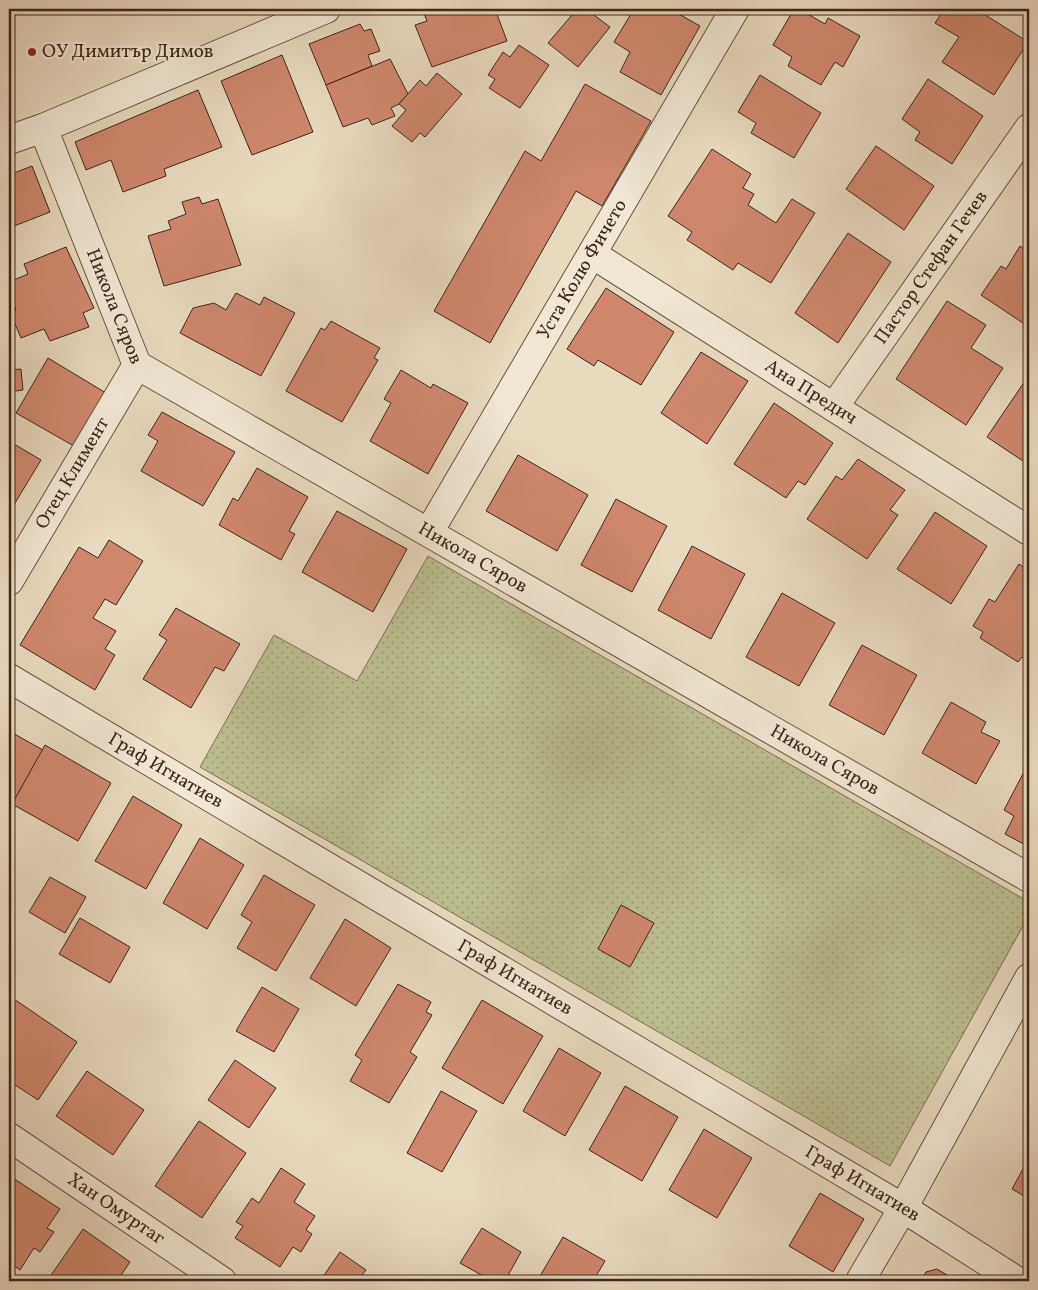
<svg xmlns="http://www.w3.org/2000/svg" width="1038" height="1290" font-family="Vollkorn,serif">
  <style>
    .grass { fill: url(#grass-dots); stroke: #7d7254 }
    .building { fill: #cf886c; stroke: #3f261b }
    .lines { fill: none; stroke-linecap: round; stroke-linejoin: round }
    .street-casing { stroke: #695344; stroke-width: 30 }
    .street { stroke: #f0e7d5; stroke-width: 28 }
    .poi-dot { fill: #8f2418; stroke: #f0e7d5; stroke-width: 2 }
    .labels { text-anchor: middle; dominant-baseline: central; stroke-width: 4.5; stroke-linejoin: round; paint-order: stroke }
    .poi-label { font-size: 19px; fill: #3f261b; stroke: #f0e7d5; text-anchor: start }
    .street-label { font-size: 19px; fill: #3f261b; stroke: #f0e7d5 }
  </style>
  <defs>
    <pattern id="grass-dots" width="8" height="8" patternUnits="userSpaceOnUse" patternTransform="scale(1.25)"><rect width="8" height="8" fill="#bbbe8e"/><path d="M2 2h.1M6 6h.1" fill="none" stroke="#999a73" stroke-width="1.8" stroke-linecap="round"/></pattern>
  </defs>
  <rect width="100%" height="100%" fill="#e8dabe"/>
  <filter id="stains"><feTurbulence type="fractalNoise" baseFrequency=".004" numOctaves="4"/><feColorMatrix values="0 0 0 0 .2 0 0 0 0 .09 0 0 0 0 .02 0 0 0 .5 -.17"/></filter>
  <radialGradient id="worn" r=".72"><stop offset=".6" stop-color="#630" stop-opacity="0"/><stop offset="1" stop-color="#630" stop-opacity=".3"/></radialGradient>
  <polygon class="grass" points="428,556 1029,902 1029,915 890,1166 200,767 274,635 357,681"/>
  <g class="building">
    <polygon points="422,9 495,9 507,41 432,67 415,25 427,21"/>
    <polygon points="577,9 586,9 610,27 578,67 548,43"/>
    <polygon points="634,9 670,9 700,26 661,95 620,72 630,52 614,42"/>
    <polygon points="794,9 799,9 825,24 828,18 860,36 843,67 835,62 821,85 788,66 792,57 773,45"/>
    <polygon points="944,9 976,9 1028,42 994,95 942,62 959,37 935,23"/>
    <polygon points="360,24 364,31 371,29 380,51 368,55 372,66 326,85 309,44"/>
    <polygon points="519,45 549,65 520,108 489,88 495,79 488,75 503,52 510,57"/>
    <polygon points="282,55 313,132 252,155 221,81"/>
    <polygon points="390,59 408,94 399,104 391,108 395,116 372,125 368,118 343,127 326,85"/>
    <polygon points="437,73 462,94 425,137 420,133 412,142 392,126 406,110 399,104 420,80 426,86"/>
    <polygon points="760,75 821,113 794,158 751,133 756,123 738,112"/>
    <polygon points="928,79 983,116 952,164 915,140 920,132 902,119"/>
    <polygon points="585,84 651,121 602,206 576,191 490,343 434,311 525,151 541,161"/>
    <polygon points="198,90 222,147 164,169 166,176 123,192 111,160 86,170 75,142"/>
    <polygon points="876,146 934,186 904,230 846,189"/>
    <polygon points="712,149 751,174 743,188 754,194 748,205 776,223 792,199 815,213 771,283 738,263 733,270 687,240 692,232 668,216"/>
    <polygon points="32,166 50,212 9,228 9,175"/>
    <polygon points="199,197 202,204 218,199 241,265 164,286 148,236 171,229 168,221 186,214 182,202"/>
    <polygon points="848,233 891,262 838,343 795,313"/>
    <polygon points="1020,246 1029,253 1029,327 981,295 1001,266 1006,269"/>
    <polygon points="66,247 94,308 83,313 89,327 50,341 44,329 21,338 10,312 16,310 9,294 9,282 28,274 24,264"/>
    <polygon points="606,288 674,332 641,385 598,360 594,366 567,349"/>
    <polygon points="236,293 260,305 264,297 295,313 261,376 180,333 193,308 214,303 226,310"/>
    <polygon points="947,301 986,325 971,348 1003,368 966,425 896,379"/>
    <polygon points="331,321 380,348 374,358 378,360 342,422 286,391 321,328 325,330"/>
    <polygon points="701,352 748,381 707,444 661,413"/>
    <polygon points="48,358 111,396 79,449 16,413"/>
    <polygon points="21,369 23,390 9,392 9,370"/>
    <polygon points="401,370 431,388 433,384 468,403 428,474 370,441 391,403 384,399"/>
    <polygon points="1025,381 1029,384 1029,465 987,437"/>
    <polygon points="774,403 833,443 805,485 798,481 786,498 734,464"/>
    <polygon points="162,412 235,452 203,506 141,471 158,441 148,435"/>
    <polygon points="9,441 41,460 9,513"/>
    <polygon points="518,455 588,495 557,551 486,511"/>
    <polygon points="858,459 905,490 890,510 898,515 867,559 807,519 836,476 842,480"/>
    <polygon points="257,468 308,497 289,531 295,534 281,560 219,525 233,498 238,501"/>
    <polygon points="616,499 667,526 632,592 581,565"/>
    <polygon points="337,511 407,549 373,612 302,572"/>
    <polygon points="935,512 987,546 951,604 897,569"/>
    <polygon points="109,540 143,561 116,605 105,599 93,618 116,631 105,649 115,655 95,690 20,645 79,547 98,558"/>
    <polygon points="692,546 745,574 711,639 658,610"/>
    <polygon points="1019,564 1029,571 1029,660 1028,662 1022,657 1018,662 980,638 983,632 973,626 989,599 995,602"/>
    <polygon points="782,593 835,623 799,686 746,657"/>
    <polygon points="176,608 240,644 224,671 215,667 191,708 143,679 167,640 159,635"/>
    <polygon points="862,645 917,675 884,735 829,705"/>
    <polygon points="951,702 986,722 981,732 1000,741 976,784 922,753"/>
    <polygon points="9,731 43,750 12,804 9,802"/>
    <polygon points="45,745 111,783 78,841 12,804"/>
    <polygon points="1027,766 1029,768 1029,847 1005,834 1014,816 1004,810"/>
    <polygon points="133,796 182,825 146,889 95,861"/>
    <polygon points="200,838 244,865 207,929 163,903"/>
    <polygon points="264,875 315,905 276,971 237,948 252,922 241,915"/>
    <polygon points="50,877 86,897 65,933 29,912"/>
    <polygon points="621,905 654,923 630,967 598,949"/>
    <polygon points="80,918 130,947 110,983 59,954"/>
    <polygon points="345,919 391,948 356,1006 310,978"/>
    <polygon points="398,984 431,1002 426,1012 432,1015 410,1052 417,1057 389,1103 350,1081 362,1060 355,1055"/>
    <polygon points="262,987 299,1009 274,1052 236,1031"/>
    <polygon points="11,997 77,1042 38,1100 9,1081 9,999"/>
    <polygon points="482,1000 543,1036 503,1104 442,1068"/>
    <polygon points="559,1048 601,1073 565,1136 523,1111"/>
    <polygon points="235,1060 276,1088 249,1128 208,1100"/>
    <polygon points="87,1071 144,1110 113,1155 56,1116"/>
    <polygon points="625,1086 678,1117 642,1181 589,1150"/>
    <polygon points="441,1091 477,1111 442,1172 407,1153"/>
    <polygon points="199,1121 246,1153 202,1218 155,1186"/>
    <polygon points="704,1129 752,1158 717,1218 669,1190"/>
    <polygon points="1029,1158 1029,1199 1012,1189"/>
    <polygon points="281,1168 305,1184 294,1202 315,1216 306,1230 312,1234 301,1252 293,1247 280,1267 235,1238 243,1226 236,1222 252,1198 259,1203"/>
    <polygon points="13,1178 60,1209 47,1228 54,1232 40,1252 34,1248 20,1270 9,1262 9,1185"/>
    <polygon points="820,1193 864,1219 833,1272 789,1246"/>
    <polygon points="482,1228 521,1252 505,1281 492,1281 460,1263"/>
    <polygon points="83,1229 130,1262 117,1281 47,1281"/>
    <polygon points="563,1237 605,1261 593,1281 548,1281 540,1276"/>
    <polygon points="340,1252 366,1270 362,1275 371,1281 320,1281"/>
    <polygon points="937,1269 957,1281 920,1281 926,1272"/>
  </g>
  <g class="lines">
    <defs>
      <g id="street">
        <path id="s1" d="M43 128 137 365 1029 878"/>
        <polyline points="9,140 43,128 326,9"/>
        <path id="s2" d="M592 254 1029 531"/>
        <path id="s3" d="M834 407 1029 128"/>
        <path id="s4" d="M429 532 735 9"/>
        <path id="s5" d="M9 581 137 365"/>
        <path id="s6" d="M9 678 903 1208 1017 1281"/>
        <path id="s7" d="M9 1137 222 1281"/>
        <polyline points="860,1281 903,1208 1029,978"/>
      </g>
    </defs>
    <use href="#street" class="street-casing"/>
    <use href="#street" class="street"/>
  </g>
  <circle class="poi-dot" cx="32" cy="52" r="5"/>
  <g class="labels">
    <g class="poi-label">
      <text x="42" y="52">ОУ Димитър Димов</text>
    </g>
    <g class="street-label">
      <text stroke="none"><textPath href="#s3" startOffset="170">Пастор Стефан Гечев</textPath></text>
      <text stroke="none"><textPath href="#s4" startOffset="304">Уста Колю Фичето</textPath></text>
      <text stroke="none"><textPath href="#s1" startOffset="192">Никола Сяров</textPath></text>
      <text stroke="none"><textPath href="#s2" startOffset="259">Ана Предич</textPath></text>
      <text stroke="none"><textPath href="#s5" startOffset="125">Отец Климент</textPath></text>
      <text stroke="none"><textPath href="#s1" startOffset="642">Никола Сяров</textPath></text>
      <text stroke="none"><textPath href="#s1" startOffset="1048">Никола Сяров</textPath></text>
      <text stroke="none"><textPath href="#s6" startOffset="182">Граф Игнатиев</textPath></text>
      <text stroke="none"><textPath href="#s6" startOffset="588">Граф Игнатиев</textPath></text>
      <text stroke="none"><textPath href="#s6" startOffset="992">Граф Игнатиев</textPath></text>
      <text stroke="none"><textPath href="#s7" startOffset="129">Хан Омуртаг</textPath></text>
    </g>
  </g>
  <rect width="1038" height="1290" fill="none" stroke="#e8dabe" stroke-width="30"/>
  <rect x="10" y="10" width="1018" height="1270" fill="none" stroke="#3f261b" stroke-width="2.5"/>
  <rect x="15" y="15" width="1008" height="1260" fill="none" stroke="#3f261b"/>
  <rect width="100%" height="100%" filter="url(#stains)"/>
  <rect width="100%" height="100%" fill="url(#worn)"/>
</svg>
